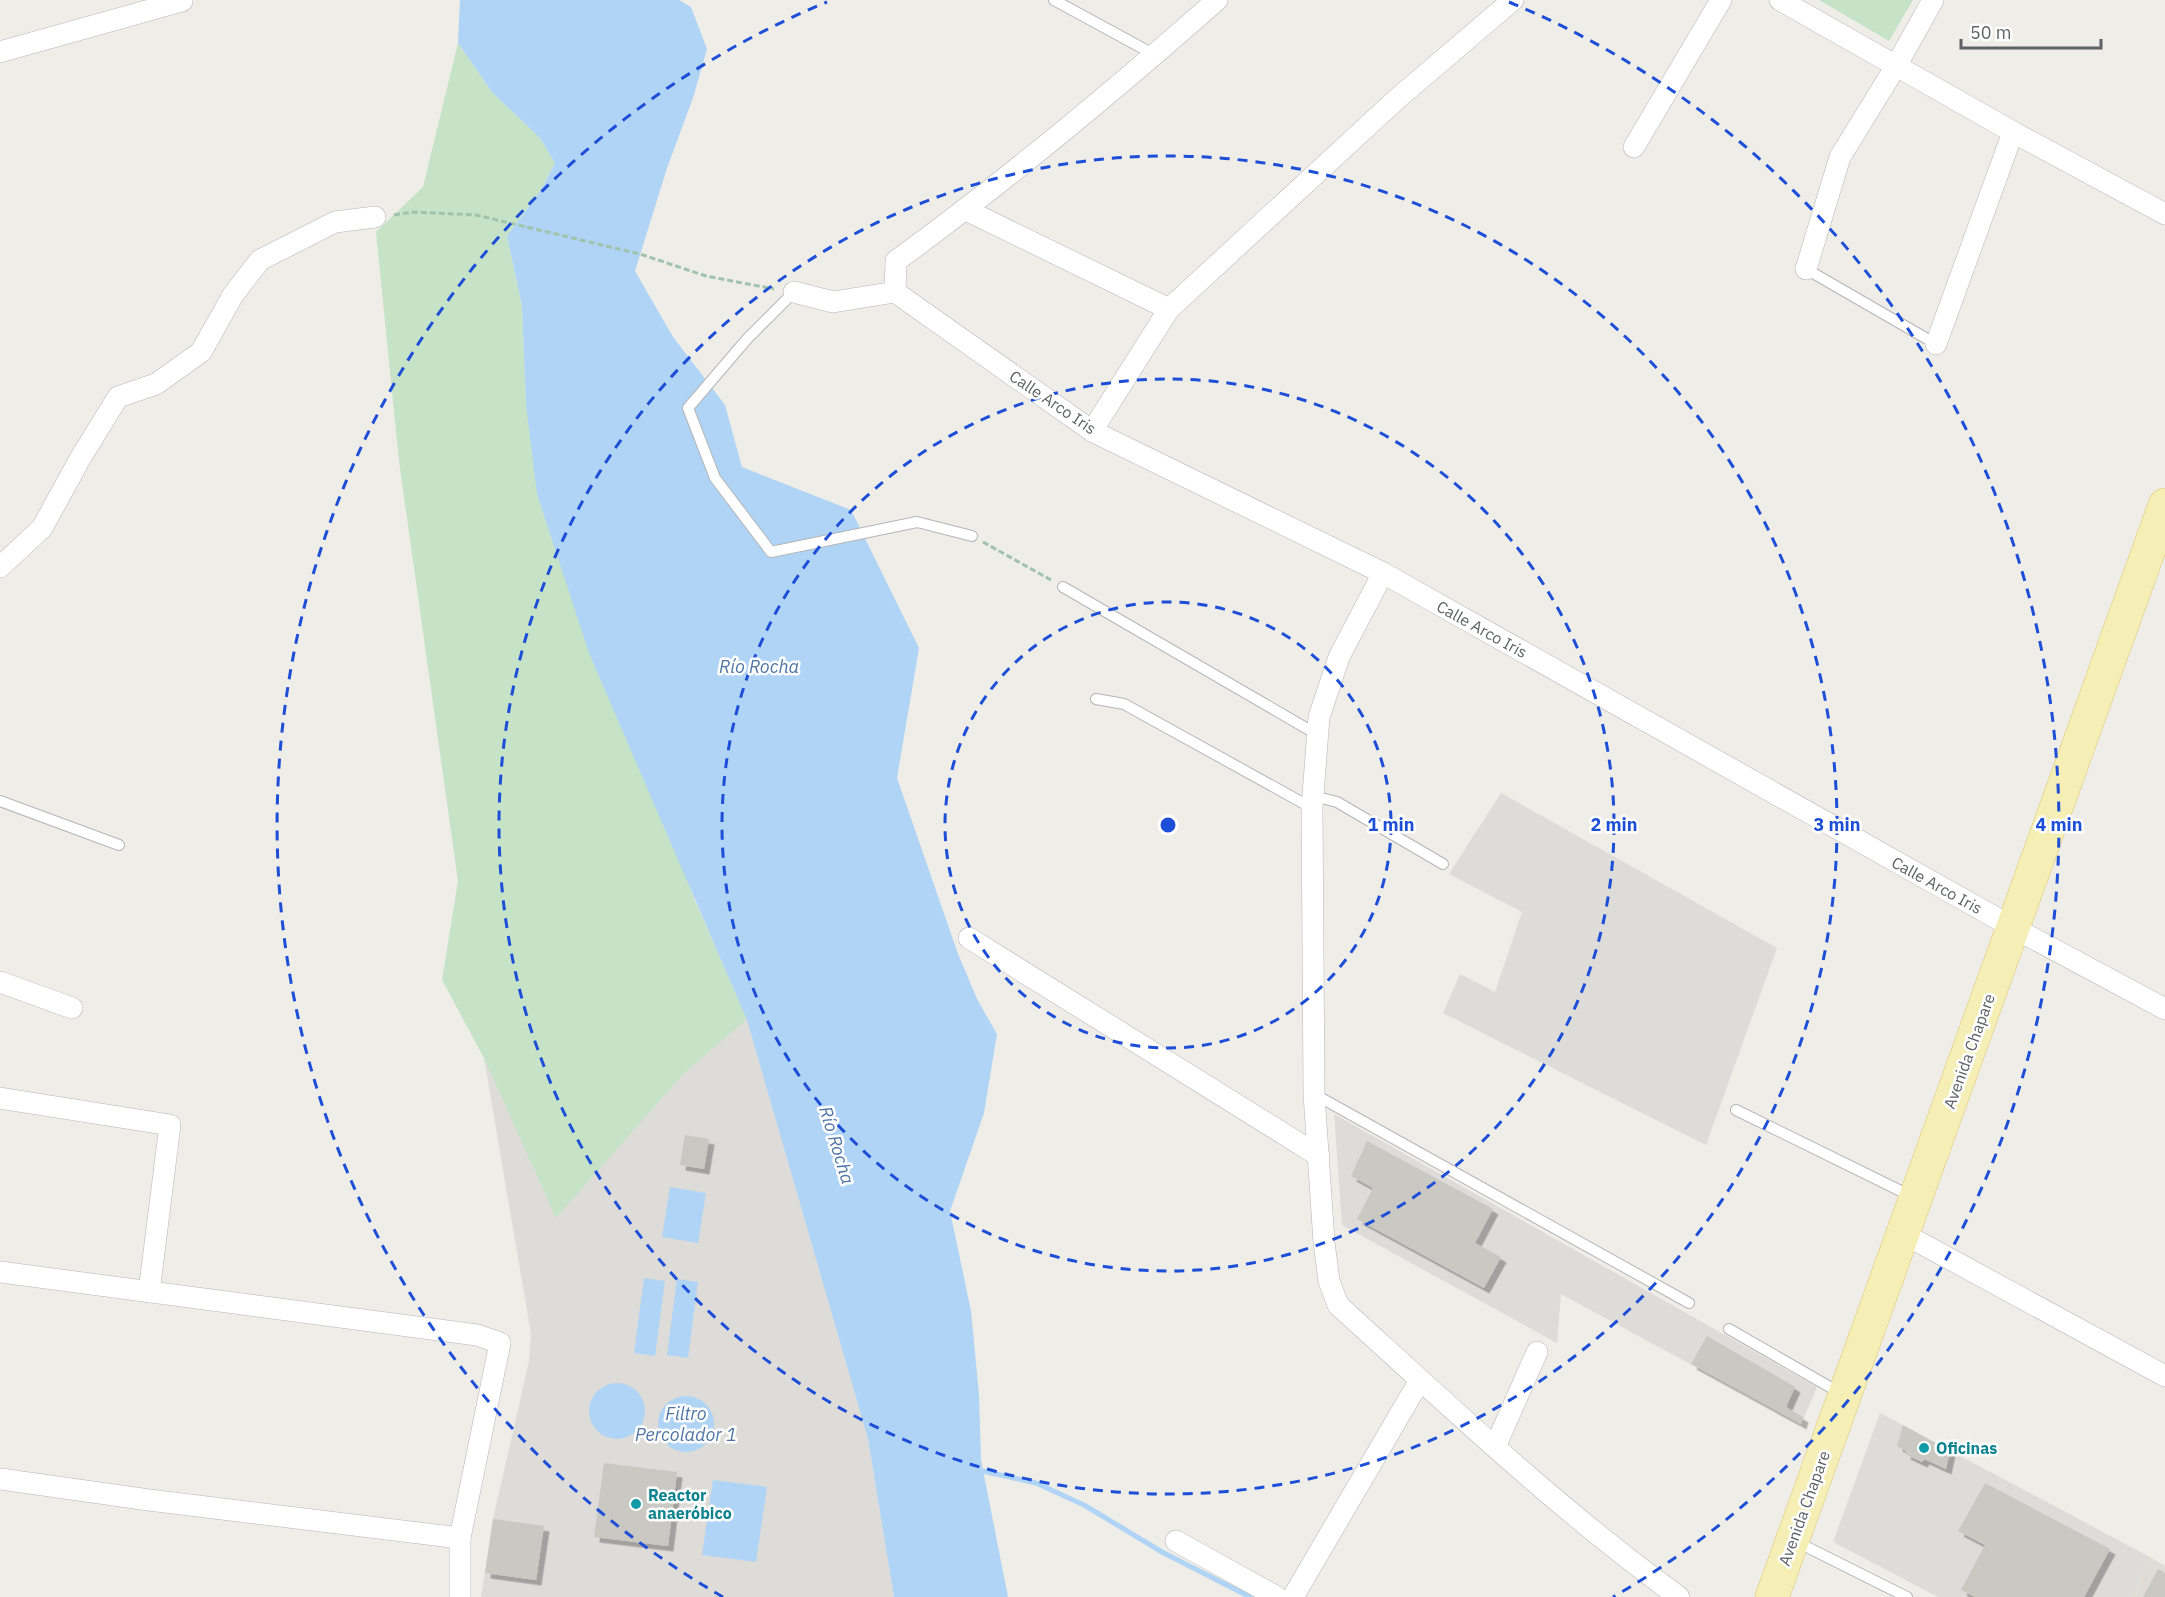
<svg xmlns="http://www.w3.org/2000/svg" width="2165" height="1597" font-family="'IBM Plex Sans',sans-serif">
  <style>
    .industrial { fill: #dddcd9 }
    .education { fill: #dedcd5 }
    .green { fill: #c6e3c8 }
    .water { fill: #b0d4f5 }
    .lines { fill: none; stroke-linecap: round; stroke-linejoin: round }
    .stream { stroke: #b0d4f5; stroke-width: 5 }
    .building { fill: #cac8c3; filter: url(#shadow) }
    .service-casing { stroke: #b4b6b9; stroke-width: 12 }
    .minor-casing { stroke: #b4b6b9; stroke-width: 22 }
    .primary-casing { stroke: #e1c66d; stroke-width: 34 }
    .path { stroke: #a0c3ac; stroke-width: 3; stroke-dasharray: 6 3; stroke-linecap: butt }
    .service { stroke: #fff; stroke-width: 10 }
    .minor { stroke: #fff; stroke-width: 21 }
    .primary { stroke: #f5eeb5; stroke-width: 33 }
    .ring { fill: none; stroke: #1d4ed8; stroke-width: 3; stroke-dasharray: 10 8 }
    .culture-dot { fill: #0f9aa8; stroke: #fff; stroke-width: 2 }
    .labels { text-anchor: middle; dominant-baseline: central; stroke-width: 5; stroke-linejoin: round; paint-order: stroke }
    .street-label { font-size: 16px; fill: #5e6165; stroke: #fff }
    .culture-label { font-size: 16px; font-weight: bold; fill: #0d838f; stroke: #fff; text-anchor: start }
    .water-label { font-size: 18px; font-style: italic; fill: #4e75a6; stroke: #fff }
    .centre { fill: #1d4ed8; stroke: #fff; stroke-width: 3 }
    .ring-label { font-size: 18px; text-anchor: middle; font-weight: bold; fill: #1d4ed8; stroke: #fff; stroke-width: 5; stroke-linejoin: round; paint-order: stroke }
  </style>
  <defs>
    <filter id="shadow"><feDropShadow dx="5.5" dy="5.5" stdDeviation="0" flood-color="#0004"/></filter>
  </defs>
  <rect width="100%" height="100%" fill="#eeede7"/>
  <g class="industrial">
    <polygon points="1501,793 1777,948 1706,1145 1443,1013 1460,974 1495,992 1522,912 1449,874"/>
    <polygon points="458,881 692,894 747,1019 868,1439 894,1597 481,1597 493,1519 529,1361 531,1334 484,1058"/>
    <polygon points="1334,1114 1817,1387 1801,1424 1561,1294 1557,1343 1342,1225"/>
    <polygon points="1880,1413 2148,1556 2133,1597 1938,1597 1833,1542"/>
  </g>
  <polygon class="education" points="2148,1556 2165,1566 2165,1597 2133,1597"/>
  <g class="green">
    <polygon points="1819,0 1913,0 1889,41"/>
    <polygon points="458,43 492,92 540,138 555,163 541,190 507,236 522,306 526,405 692,894 747,1019 683,1074 556,1218 484,1058 442,980 458,881 399,461 376,232 423,187"/>
  </g>
  <g class="water">
    <polygon points="460,0 679,0 691,7 707,49 693,98 667,168 635,271 673,337 725,405 742,467 851,510 919,648 897,778 958,954 978,1001 997,1034 984,1113 950,1211 971,1311 979,1395 981,1460 1008,1597 894,1597 868,1439 747,1020 589,653 537,494 526,405 522,306 507,236 541,190 555,163 540,138 492,92 458,43"/>
    <polygon points="670,1187 706,1193 698,1243 662,1237"/>
    <polygon points="644,1278 665,1281 655,1356 634,1353"/>
    <polygon points="677,1279 698,1282 688,1358 667,1355"/>
    <circle cx="617" cy="1411" r="28"/>
    <circle cx="686" cy="1424" r="28"/>
    <polygon points="713,1480 767,1487 756,1562 702,1555"/>
  </g>
  <g class="lines">
    <polyline class="stream" points="978,1470 1036,1483 1084,1505 1162,1552 1250,1597"/>
  </g>
  <g class="building">
    <polygon points="685,1135 709,1139 704,1169 680,1165"/>
    <polygon points="1367,1141 1493,1209 1475,1243 1501,1257 1484,1288 1357,1219 1373,1188 1351,1176"/>
    <polygon points="1707,1336 1795,1387 1786,1407 1803,1417 1801,1424 1691,1364"/>
    <polygon points="1903,1425 1950,1451 1946,1469 1924,1459 1922,1462 1905,1454 1906,1451 1897,1446"/>
    <polygon points="604,1463 677,1472 668,1546 594,1537"/>
    <polygon points="1985,1483 2110,1549 2084,1597 1975,1597 1961,1590 1985,1545 1958,1531"/>
    <polygon points="493,1519 544,1526 536,1580 485,1573"/>
    <polygon points="2158,1569 2165,1573 2165,1597 2143,1597"/>
  </g>
  <g class="lines">
    <defs>
      <g id="service">
        <polyline points="1054,0 1155,55"/>
        <polyline points="1806,269 1936,344"/>
        <polyline points="794,292 747,339 688,408 715,478 771,552 917,522 972,536"/>
        <polyline points="1063,587 1318,735"/>
        <polyline points="1096,699 1124,704 1312,808"/>
        <polyline points="1313,796 1337,802 1443,864"/>
        <polyline points="0,801 119,845"/>
        <polyline points="1314,1094 1689,1303"/>
        <polyline points="1736,1110 1913,1197"/>
        <polyline points="1729,1329 1842,1394"/>
        <polyline points="1795,1541 1907,1597"/>
      </g>
      <g id="minor">
        <polyline points="1780,0 2013,132 2165,214"/>
        <polyline points="0,52 182,1"/>
        <polyline points="1634,147 1721,0"/>
        <polyline points="966,210 1169,309"/>
        <polyline points="1806,269 1840,157 1896,66 1933,0"/>
        <polyline points="794,292 833,302 895,292 1092,431 1383,573 2014,928 2165,1009"/>
        <path d="M895 292 896 261C1007 180 1114 91 1217 0"/>
        <polyline points="1936,344 2013,132"/>
        <polyline points="1092,431 1169,309 1398,98 1513,0"/>
        <polyline points="0,567 42,528 81,457 118,397 156,384 201,352 233,295 260,260 335,222 375,217"/>
        <path d="M1383 573 1339 657 1319 717 1312 808 1314 1094 1324 1242 1329 1281 1338 1305C1448 1405 1558 1509 1679 1597"/>
        <polyline points="969,938 1319,1156"/>
        <polyline points="0,982 72,1008"/>
        <polyline points="0,1098 170,1125 149,1292"/>
        <polyline points="1904,1234 2165,1376"/>
        <polyline points="0,1272 477,1335 500,1343 460,1538 460,1597"/>
        <polyline points="1495,1447 1537,1352"/>
        <polyline points="0,1479 149,1500 460,1538"/>
        <polyline points="1176,1541 1277,1597"/>
        <polyline points="1293,1597 1420,1380"/>
      </g>
      <polyline id="primary" points="1772,1597 2165,505"/>
    </defs>
    <use href="#service" class="service-casing"/>
    <use href="#minor" class="minor-casing"/>
    <use href="#primary" class="primary-casing"/>
    <g class="path">
      <polyline points="394,215 413,212 476,215 640,254 706,276 774,289"/>
      <polyline points="983,542 1051,580"/>
    </g>
    <use href="#service" class="service"/>
    <use href="#minor" class="minor"/>
    <use href="#primary" class="primary"/>
  </g>
  <g class="ring">
    <circle cx="1168" cy="825" r="223"/>
    <circle cx="1168" cy="825" r="446"/>
    <circle cx="1168" cy="825" r="669"/>
    <path d="M723 1597A891 891 0 0 1 827 2M1509 2A891 891 0 0 1 1613 1597"/>
  </g>
  <g class="culture-dot">
    <circle cx="1924" cy="1448" r="6"/>
    <circle cx="636" cy="1504" r="6"/>
  </g>
  <g class="labels">
    <g class="street-label">
      <text transform="translate(1053 402) rotate(34)">Calle Arco Iris</text>
      <text transform="translate(1482 629) rotate(29)">Calle Arco Iris</text>
      <text transform="translate(1937 885) rotate(29)">Calle Arco Iris</text>
      <text transform="translate(1969 1051) rotate(-70)">Avenida Chapare</text>
      <text transform="translate(1804 1508) rotate(-70)">Avenida Chapare</text>
    </g>
    <g class="culture-label">
      <text x="1936" y="1448">Oficinas</text>
      <text x="648" y="1495">Reactor<tspan x="648" dy="18">anaeróbico</tspan></text>
    </g>
    <g class="water-label">
      <text x="759" y="666">Río Rocha</text>
      <text transform="translate(837 1145) rotate(73)">Río Rocha</text>
      <text x="686" y="1413">Filtro<tspan x="686" dy="21">Percolador 1</tspan></text>
    </g>
  </g>
  <circle cx="1168" cy="825" r="9" class="centre"/>
  <g class="ring-label">
    <text x="1391" y="831">1 min</text>
    <text x="1614" y="831">2 min</text>
    <text x="1837" y="831">3 min</text>
    <text x="2059" y="831">4 min</text>
  </g>
  <path d="M1961 39v9h140v-9" fill="none" stroke="#5e6165" stroke-width="3"/>
  <text x="1970" y="39" font-size="18" fill="#5e6165" stroke="#ffffff" stroke-width="4.5" paint-order="stroke">50 m</text>
</svg>
